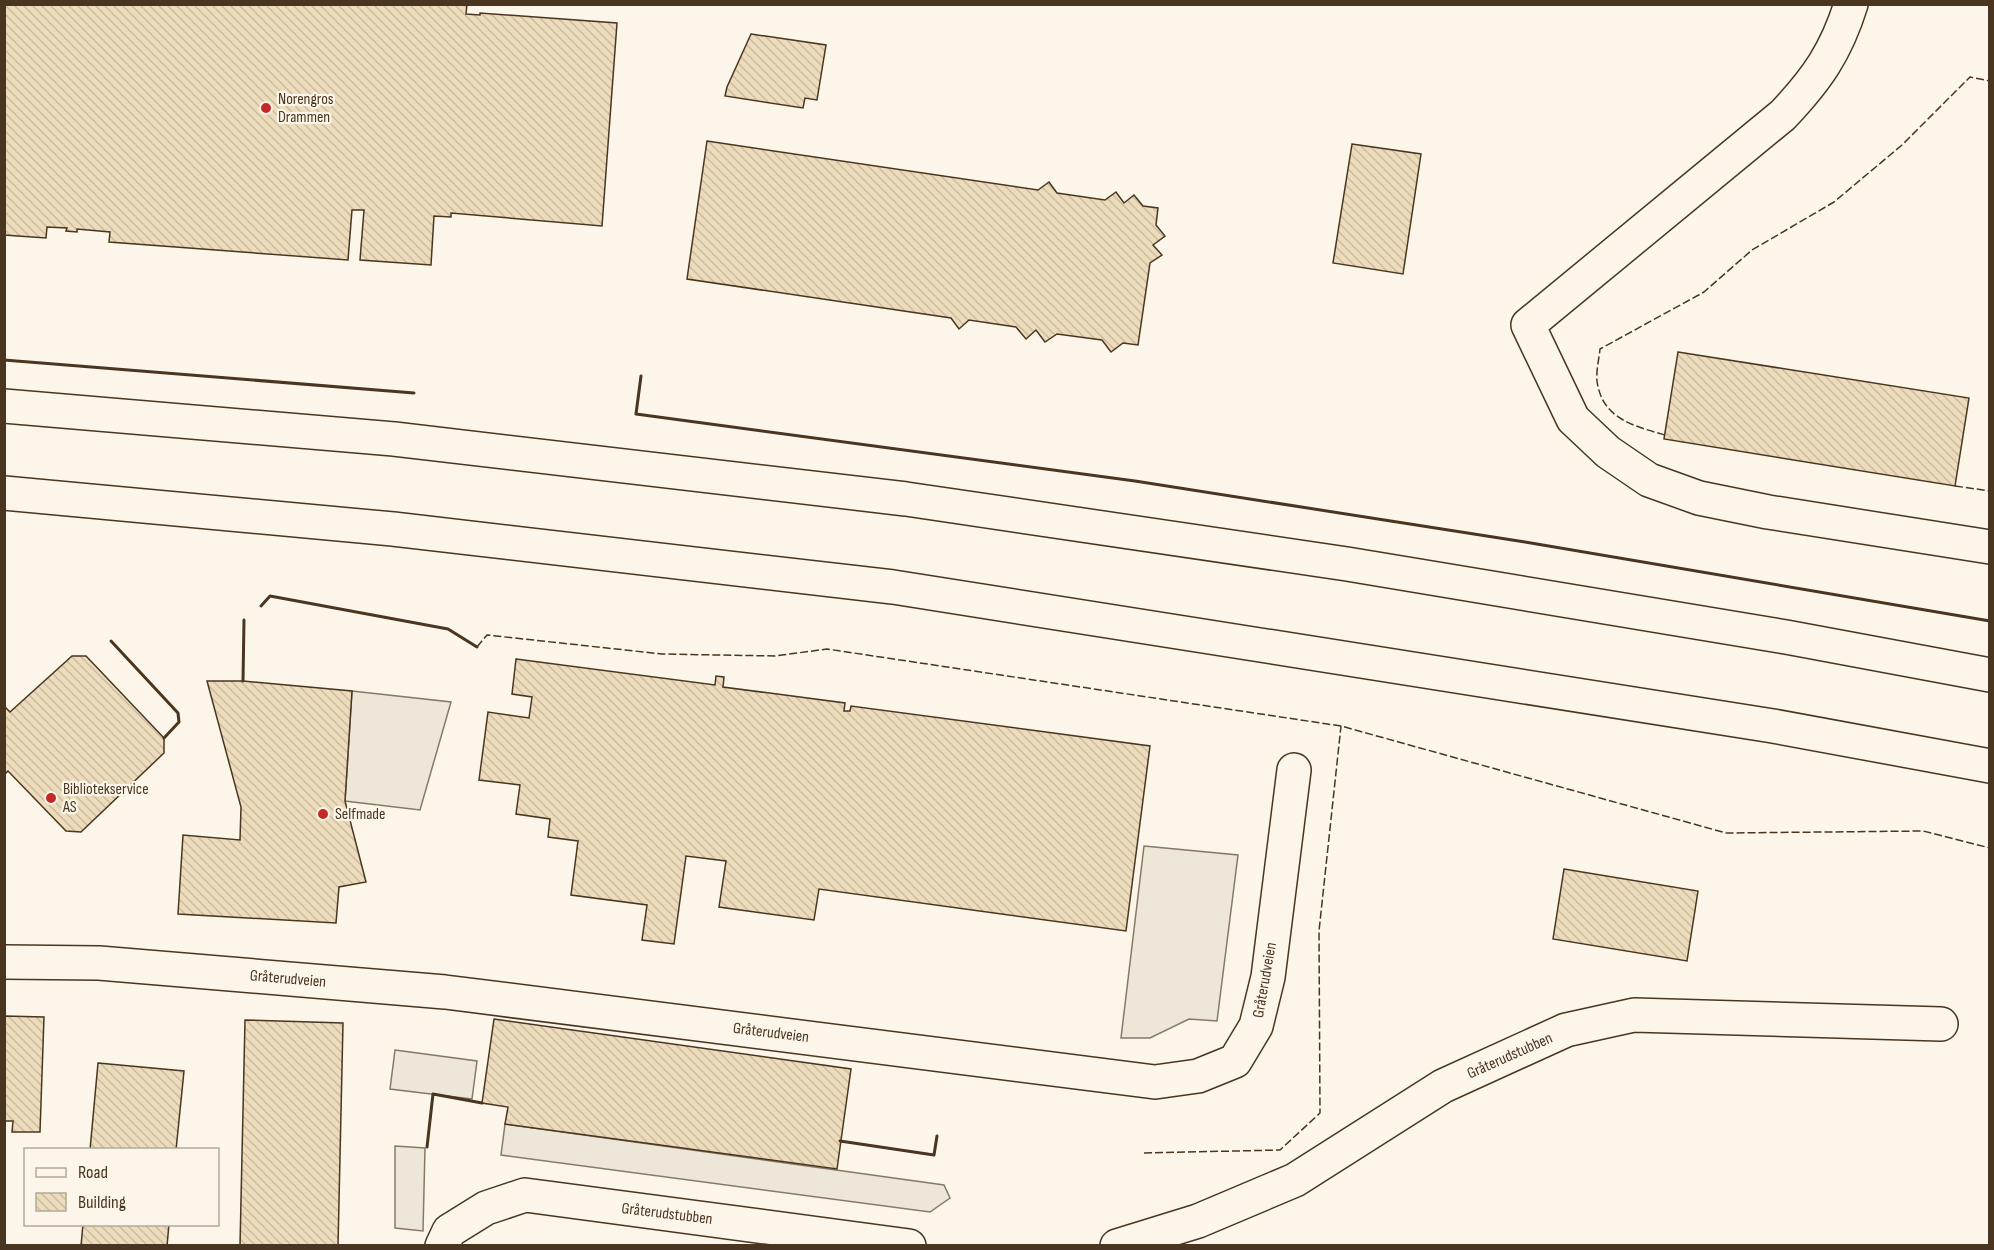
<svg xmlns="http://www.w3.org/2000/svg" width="1994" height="1250" font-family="'Sofia Sans Condensed',sans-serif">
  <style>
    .parking { fill: #ede7d9; stroke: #887966; stroke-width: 1.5 }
    .building { fill: url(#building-back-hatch); stroke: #4a3520; stroke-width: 1.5 }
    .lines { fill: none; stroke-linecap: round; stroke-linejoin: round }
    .minor-casing { stroke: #4a3520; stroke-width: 36 }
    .highway-casing { stroke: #4a3520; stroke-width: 36 }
    .minor { stroke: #fbf6e9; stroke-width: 33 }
    .highway { stroke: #fbf6e9; stroke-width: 33 }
    .fence { stroke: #4a3520; stroke-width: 1.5; stroke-dasharray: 8 3; stroke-linecap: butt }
    .wall { stroke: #4a3520; stroke-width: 3 }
    .poi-dot { fill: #c62828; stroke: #fbf6e9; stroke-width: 2 }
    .labels { text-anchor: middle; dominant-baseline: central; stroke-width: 4.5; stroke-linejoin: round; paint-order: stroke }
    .poi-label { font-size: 16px; fill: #4a3520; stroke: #fbf6e9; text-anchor: start }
    .street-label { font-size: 16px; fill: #4a3520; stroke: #fbf6e9 }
  </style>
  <defs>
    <pattern id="building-back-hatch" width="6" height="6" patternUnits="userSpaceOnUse" patternTransform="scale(1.5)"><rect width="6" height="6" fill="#ecdcbc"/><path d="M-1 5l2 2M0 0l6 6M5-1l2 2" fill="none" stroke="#ccbda1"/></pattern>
  </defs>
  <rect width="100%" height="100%" fill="#fbf6e9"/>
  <g class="parking">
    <polygon points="352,691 451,702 420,810 345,801"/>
    <polygon points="1144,846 1238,855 1217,1021 1189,1019 1150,1038 1121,1038"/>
    <polygon points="395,1050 477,1061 472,1099 390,1089"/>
    <polygon points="505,1124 944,1185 950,1198 930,1212 501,1155"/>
    <polygon points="395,1146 425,1148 423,1231 395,1228"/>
  </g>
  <g class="building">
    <polygon points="4,4 467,4 466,14 480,15 480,13 617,23 602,226 451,213 451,217 434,216 431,265 360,260 364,210 352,210 348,260 109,242 110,232 77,229 77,232 66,231 67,228 47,227 46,238 4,235"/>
    <polygon points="751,34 826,45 817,100 805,98 803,108 725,96 727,87"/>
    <polygon points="707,141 1038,190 1049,182 1057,193 1105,200 1116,192 1124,203 1134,195 1143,206 1158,208 1156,225 1165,236 1153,245 1162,255 1150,263 1138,345 1123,343 1111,352 1102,340 1057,334 1045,342 1036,330 1026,339 1016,327 969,320 959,329 951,318 687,279"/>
    <polygon points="1352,144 1421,154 1403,274 1333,263"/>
    <polygon points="1678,352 1969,398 1955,486 1664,439"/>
    <polygon points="72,656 86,656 164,738 164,753 81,832 66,831 8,771 4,775 4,706 10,712"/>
    <polygon points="516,659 715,685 716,676 724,677 723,687 845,703 844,711 850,711 851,706 1150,746 1126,931 819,889 814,920 719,907 726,861 686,856 674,944 642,940 647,905 571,895 578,841 548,837 550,819 516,814 520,785 479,780 488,712 529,718 532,697 512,694"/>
    <polygon points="207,681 243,681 352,691 345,801 366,882 339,887 336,923 178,914 183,835 240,840 241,807"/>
    <polygon points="1564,869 1698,891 1687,961 1553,939"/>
    <polygon points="4,1016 44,1017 40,1132 12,1132 13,1121 4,1121"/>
    <polygon points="494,1019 851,1069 837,1169 505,1124 508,1107 482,1103"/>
    <polygon points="245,1020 343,1023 338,1246 240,1246"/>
    <polygon points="98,1063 184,1071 176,1150 90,1150"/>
    <polygon points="83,1224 169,1224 167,1246 81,1246"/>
  </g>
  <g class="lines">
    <defs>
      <g id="minor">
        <path d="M1851 4C1836 52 1817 79 1783 115L1528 325 1573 419 1608 452 1649 480 1699 498 1768 512 1990 547"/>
        <polyline points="4,962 99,963 445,992 1155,1082 1198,1076 1235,1061 1256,1026 1268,977 1294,770"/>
        <polyline points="442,1246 449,1231 486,1208 525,1195 909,1246"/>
        <polyline points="1117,1246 1198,1221 1295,1180 1443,1086 1566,1030 1634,1015 1941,1024"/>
      </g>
      <g id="highway">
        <polyline points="4,406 394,439 906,499 1347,564 1786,637 1990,675"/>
        <polyline points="4,493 393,529 893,587 1773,726 1990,766"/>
      </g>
    </defs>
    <use href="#minor" class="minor-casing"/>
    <use href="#highway" class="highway-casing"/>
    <use href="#minor" class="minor"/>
    <use href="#highway" class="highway"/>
    <g class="fence">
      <path d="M1665 435C1634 426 1602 419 1597 381 1596 371 1599 359 1600 349L1704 292 1752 250 1834 202 1902 145 1970 77 1990 81"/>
      <polyline points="1955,486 1990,491"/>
      <polyline points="477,647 487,635 662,654 775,656 827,649 1341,726 1726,833 1923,831 1990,848"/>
      <polyline points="1144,1153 1280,1150 1320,1113 1319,931 1341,726"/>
    </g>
    <g class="wall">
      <polyline points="4,360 414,393"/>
      <polyline points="641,376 636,414 1135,481 1525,542 1990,621"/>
      <polyline points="261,606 270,596 448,629 477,647"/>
      <polyline points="111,641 178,713 179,722 164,738"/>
      <polyline points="243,681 244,620"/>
      <polyline points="840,1141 934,1155 937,1136"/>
      <polyline points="427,1147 433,1094 482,1103"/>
    </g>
  </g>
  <g class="poi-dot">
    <circle cx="266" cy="108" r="6"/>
    <circle cx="51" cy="798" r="6"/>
    <circle cx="323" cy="814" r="6"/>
  </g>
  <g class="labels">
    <g class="poi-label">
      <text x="278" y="99">Norengros<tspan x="278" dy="18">Drammen</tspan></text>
      <text x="63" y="789">Bibliotekservice<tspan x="63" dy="18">AS</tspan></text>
      <text x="335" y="814">Selfmade</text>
    </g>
    <g class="street-label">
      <text transform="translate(288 979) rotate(5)">Gråterudveien</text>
      <text transform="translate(1265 980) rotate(-80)">Gråterudveien</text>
      <text transform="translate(771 1033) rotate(7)">Gråterudveien</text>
      <text transform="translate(1510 1056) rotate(-24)">Gråterudstubben</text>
      <text transform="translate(667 1214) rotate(7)">Gråterudstubben</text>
    </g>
  </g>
  <rect width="1994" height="1250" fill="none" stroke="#4a3520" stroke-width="12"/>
  <rect x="24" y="1148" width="195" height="78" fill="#fbf6e9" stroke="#b4a999" stroke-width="1.5"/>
  <rect x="36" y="1168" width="30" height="9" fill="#fbf6e9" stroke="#b4a999" stroke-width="1.5"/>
  <text x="78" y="1178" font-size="18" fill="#4a3520">Road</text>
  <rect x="36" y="1193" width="30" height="18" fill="url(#building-back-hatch)" stroke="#b4a999" stroke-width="1.5"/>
  <text x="78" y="1208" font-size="18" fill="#4a3520">Building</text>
</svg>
